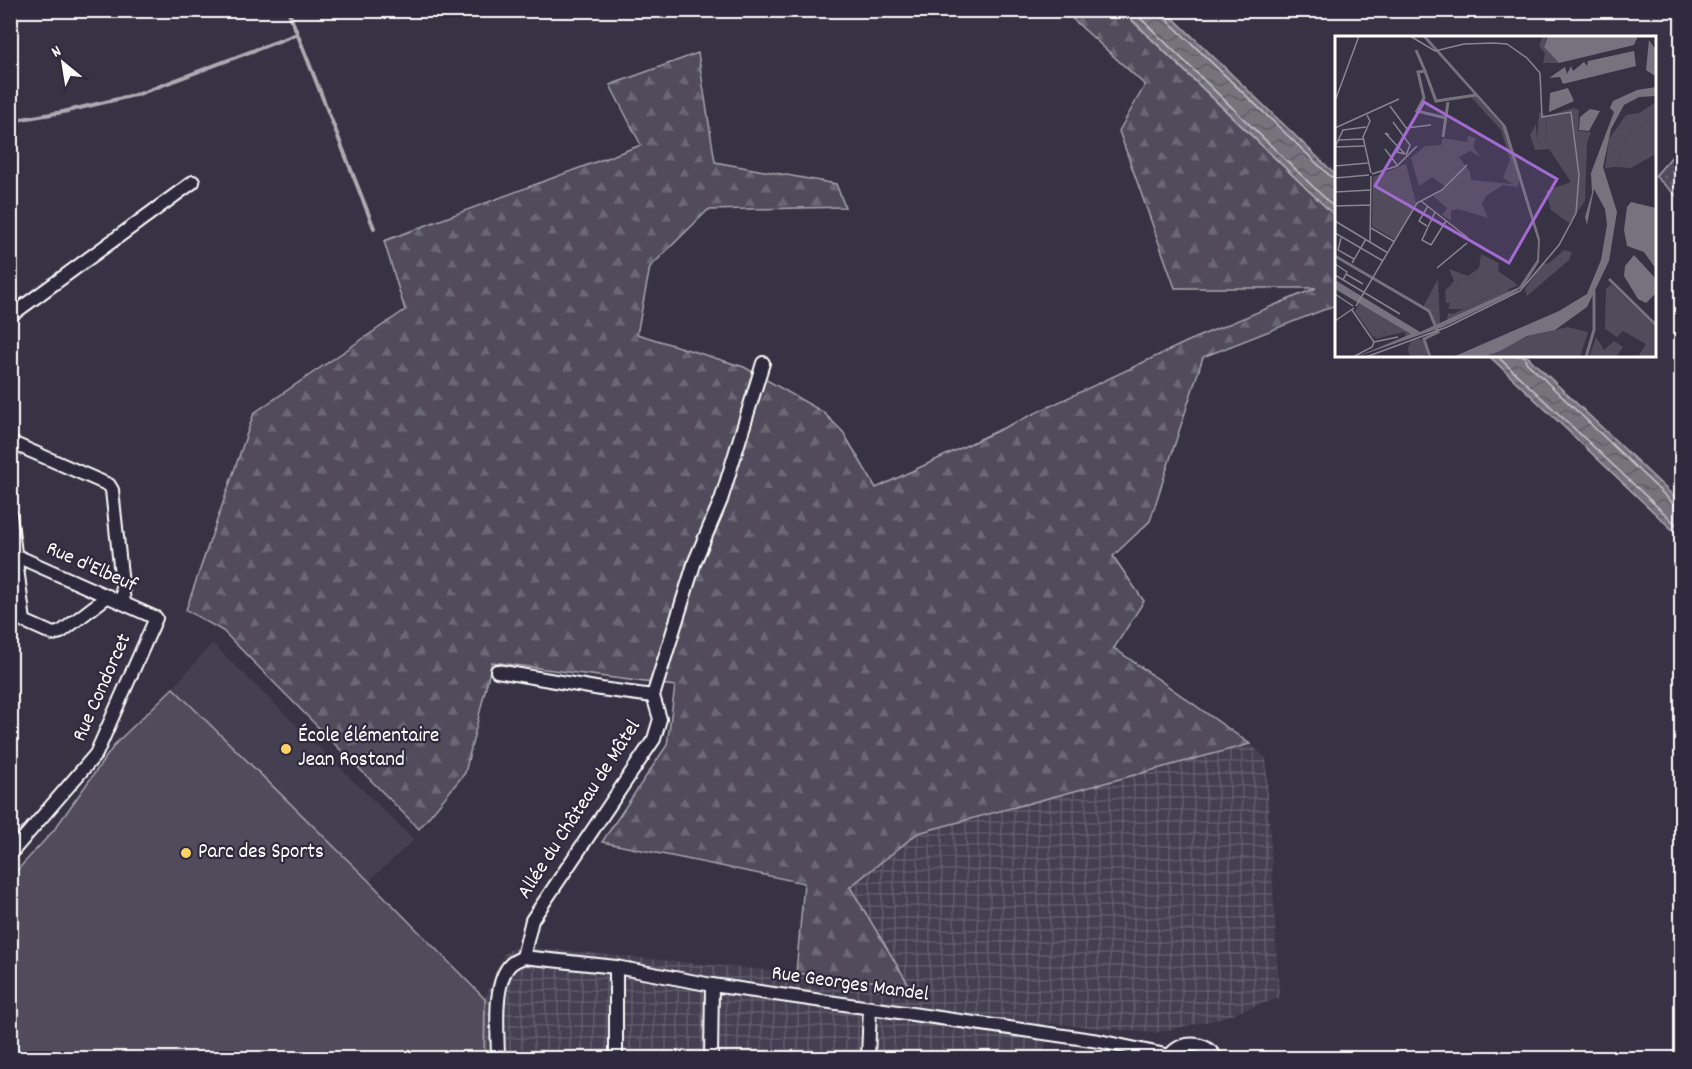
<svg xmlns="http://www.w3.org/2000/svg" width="1692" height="1069" font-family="Dekko,sans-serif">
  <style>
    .built { fill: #444051 }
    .industrial { fill: url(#industrial-grid) }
    .green { fill: url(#green-dots); stroke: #a8a6ae; stroke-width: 1.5 }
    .forest { fill: url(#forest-firs); stroke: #a8a6ae; stroke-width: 1.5 }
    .pitch { fill: #514c5c; stroke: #a8a6ae; stroke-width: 1.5 }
    .water { fill: url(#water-waves); stroke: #adabb2; stroke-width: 1.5 }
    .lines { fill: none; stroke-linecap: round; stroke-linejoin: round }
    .shore { stroke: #c8c7cc; stroke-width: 1.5 }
    .stream { stroke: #adabb2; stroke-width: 4 }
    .minor-casing { stroke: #fff; stroke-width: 16 }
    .minor { stroke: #2f2a3d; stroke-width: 12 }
    .poi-dot { fill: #ffd166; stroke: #2f2a3d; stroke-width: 2 }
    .labels { text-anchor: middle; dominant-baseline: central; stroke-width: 4.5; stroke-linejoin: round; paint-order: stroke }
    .street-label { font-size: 21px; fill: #fff; stroke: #2f2a3d }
    .poi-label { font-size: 21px; fill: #fff; stroke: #2f2a3d; text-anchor: start }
    .inset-river { fill: none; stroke: #76737f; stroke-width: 3 }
    .inset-road { fill: none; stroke: #87858f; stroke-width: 1.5 }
    .view { fill: #a36bd2; fill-opacity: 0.15; stroke: #a36bd2; stroke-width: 3 }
    .inset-edge { fill: none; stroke: #fff; stroke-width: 3 }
  </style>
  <defs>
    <pattern id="industrial-grid" width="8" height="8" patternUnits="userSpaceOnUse" patternTransform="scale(1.5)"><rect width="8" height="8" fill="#444051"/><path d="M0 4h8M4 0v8" fill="none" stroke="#605d6b"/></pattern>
    <pattern id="green-dots" width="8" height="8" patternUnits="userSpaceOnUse" patternTransform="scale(1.5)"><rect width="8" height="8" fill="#514c5c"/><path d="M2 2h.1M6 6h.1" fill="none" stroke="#6b6774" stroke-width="1.8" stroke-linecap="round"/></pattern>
    <pattern id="forest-firs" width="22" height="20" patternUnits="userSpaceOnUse" patternTransform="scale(1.5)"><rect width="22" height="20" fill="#514c5c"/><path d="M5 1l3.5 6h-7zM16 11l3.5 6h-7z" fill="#6b6774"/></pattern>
    <pattern id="water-waves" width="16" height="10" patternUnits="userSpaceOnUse" patternTransform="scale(1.5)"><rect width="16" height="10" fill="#76737f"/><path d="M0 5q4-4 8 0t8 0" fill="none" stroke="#5f5e63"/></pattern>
  </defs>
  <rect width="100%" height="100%" fill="#373345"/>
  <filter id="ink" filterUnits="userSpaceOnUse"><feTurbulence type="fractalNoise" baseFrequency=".0167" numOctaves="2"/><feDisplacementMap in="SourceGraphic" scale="12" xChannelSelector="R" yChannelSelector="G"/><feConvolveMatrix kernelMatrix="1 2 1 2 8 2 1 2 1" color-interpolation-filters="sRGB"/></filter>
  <g filter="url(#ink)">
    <polygon class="built" points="212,643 414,840 369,881 173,688"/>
    <polygon class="industrial" points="1250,744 1266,758 1279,998 1215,1020 1154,1033 1046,1023 1045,1058 484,1058 485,999 503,955 516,946 908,984 850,887 918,833"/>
    <polygon class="green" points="1681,146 1681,200 1655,176"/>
    <polygon class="forest" points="1064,11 1122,11 1336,217 1336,305 1203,357 1150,521 1113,556 1144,601 1114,648 1250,744 918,833 850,887 909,985 796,973 804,883 602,842 667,745 675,686 492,662 465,773 419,829 223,631 186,610 254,413 405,310 384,241 641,145 610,85 698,53 715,162 836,184 845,207 708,210 650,267 637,334 744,367 823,412 843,432 876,488 1195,338 1316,288 1175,288 1119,131 1145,85"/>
    <polygon class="pitch" points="173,688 369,881 485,999 484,1058 11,1058 11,877 54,830 116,743"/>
    <g class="water">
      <polygon points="1123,11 1166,11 1336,175 1336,217"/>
      <polygon points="1489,356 1527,356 1681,503 1681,538"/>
    </g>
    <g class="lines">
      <g class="shore">
        <polyline points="1132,10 1336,209"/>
        <polyline points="1162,10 1164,17 1330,176 1336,178"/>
        <polyline points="1497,356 1682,530"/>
        <polyline points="1524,356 1526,362 1675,505 1682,507"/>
      </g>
      <g class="stream">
        <polyline points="288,10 374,228"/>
        <polyline points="10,121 63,112 139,94 297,34"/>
      </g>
      <defs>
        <g id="minor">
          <polyline points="10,316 193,182"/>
          <polyline points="10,442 109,485 112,490 124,603"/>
          <polyline points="10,515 24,621 53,634 61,632 108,596"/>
          <polyline points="10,553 156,618 96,754 10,854"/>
          <polyline points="497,671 601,689 653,696"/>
          <polyline points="523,957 616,967 712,985 1099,1041 1170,1056"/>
          <polyline points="523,957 532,920 654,739 660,719 653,696 695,561 721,500 763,363"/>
          <path d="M498 1058C498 1034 492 982 511 964 514 961 520 959 523 957"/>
          <polyline points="616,1058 616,967"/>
          <polyline points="711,1058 712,985"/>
          <polyline points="868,1058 870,1007"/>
          <path d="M1168 1058C1180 1040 1204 1040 1216 1058"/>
        </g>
      </defs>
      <use href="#minor" class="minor-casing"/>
      <use href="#minor" class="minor"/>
    </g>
  </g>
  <g class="poi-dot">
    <circle cx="286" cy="749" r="6"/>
    <circle cx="186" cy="853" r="6"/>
  </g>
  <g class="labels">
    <g class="street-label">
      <text transform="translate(91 568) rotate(24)">Rue d'Elbeuf</text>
      <text transform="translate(103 688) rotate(-66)">Rue Condorcet</text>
      <text transform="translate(580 810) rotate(-57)">Allée du Château de Mâtel</text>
      <text transform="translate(850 985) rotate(8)">Rue Georges Mandel</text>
    </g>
    <g class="poi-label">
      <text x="298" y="737">École élémentaire<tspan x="298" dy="24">Jean Rostand</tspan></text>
      <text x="198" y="853">Parc des Sports</text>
    </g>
  </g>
  <g transform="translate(1335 36)">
    <rect width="321" height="321" fill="#373345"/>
    <path d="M239 72 244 74 243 95 256 96 252 107 250 165 234 187 216 174 211 155 236 146 214 113 200 114 195 99 201 88 202 104 212 103 211 80ZM321 78V118L296 132 280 131 292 102ZM146 218 164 227 163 235 183 249 175 253 152 235 165 246 161 257 128 273H113L123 247 144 232ZM276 248 321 291V321H303L311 308 288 295 282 301 270 293 271 253ZM25 267 52 283 46 288 51 299 38 301 20 275ZM233 291 253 296 245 321H148L193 300ZM261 301 269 314 279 305 288 311 281 321H254ZM73 313a10 10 0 1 1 20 0a10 10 0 1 1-20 0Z" fill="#514c5c"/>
    <path d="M208 0H212L209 11 224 27H208L210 17 204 10ZM139 57 167 89 184 144 183 151 168 149 151 160 147 168 153 182 123 173 116 175V185L107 179 112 172 98 160 111 151 97 141 84 150 76 122 90 110 106 109 108 102 132 106 133 100 141 102 138 111 146 121 135 115 124 121 135 136 136 144 178 148 168 142 175 124 166 94 135 60ZM321 66V78L292 102 280 131 270 132 274 103 291 79 304 77ZM204 76 211 80 212 103 202 104ZM229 214 237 216 234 224 192 260 190 253 207 228 214 227ZM114 233 133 240 123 247 117 267H111L110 255 119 245ZM151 235 173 249 174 256 112 286 113 277 118 278 161 257 165 246ZM103 243 105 288 101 289 95 275 88 271ZM52 283 76 296V299L71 301 69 296 39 303 42 299H51L46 288Z" fill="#514c5c"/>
    <path d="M71 128 81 167 60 204 37 190 38 141Z" fill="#514c5c"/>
    <path d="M87 0H91L171 90 205 203 204 226 188 251 177 258 108 291 21 321 76 298 0 253V244L85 296 184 251 202 224 203 205 167 89ZM213 0H303L299 9 224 27 209 11ZM314 4 321 14 320 40 311 34ZM299 15 301 30 228 48 225 41 214 42 230 31 232 38 236 30 238 35 249 26 252 30 253 25ZM321 51V60L304 61 289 69 276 93 268 131 282 176 274 225 252 271 220 294 192 300 165 315 148 321H118L224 275 252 258 266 224 272 189 270 173 259 153 252 189 250 181 257 157 256 137 279 76 275 72 278 65 302 54ZM233 52 239 65 214 76 215 57ZM255 73 265 75 254 95 244 94 245 81ZM296 166 321 172V233L309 216 292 210 289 194 292 171ZM299 219 321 243V257L311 267 303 263 289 240 290 230Z" fill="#76737f"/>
    <path class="inset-river" d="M81 14 90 35 83 36 89 62 82 75 111 82M90 35 101 65 141 59M108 101 113 66M0 220 94 275 103 296 89 303 95 321M274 243 321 289M251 321 259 294V255"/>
    <path class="inset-road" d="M0 65 24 0M55 70 72 93 62 116 70 118M32 79 35 85 28 101 36 137M58 86 75 109 71 119M0 92 64 63M71 92 96 89M54 99 50 97 70 118M3 104 28 103M0 111 8 94 31 91M0 111 29 110M50 113 62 129M0 130 33 127M37 138 62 130 82 110M0 142 34 139M0 156 36 154M86 165 133 202M0 170 36 169M100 176 87 204 96 209 111 185M0 185 53 217M92 190 84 185 93 170M36 192 60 206M0 197 48 225M6 202 3 214 19 223M35 206 36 140M17 227 31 203M0 228 12 236 8 244M102 232 132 207M11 238 28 248M0 239 65 278M0 258 18 270M21 270 82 167 107 154 132 129M17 274 39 306M0 285 19 272M18 321 37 311 39 306 63 301M31 321 112 291 185 255 224 209 241 177 244 139 236 76 207 81 205 37 192 22 172 8 158 7 129 8 100 15 75 0"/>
    <path class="view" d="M89 66 222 143 174 227 40 150Z"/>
    <rect width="321" height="321" class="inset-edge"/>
  </g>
  <rect width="1692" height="1069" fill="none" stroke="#2f2a3d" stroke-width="36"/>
  <rect x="18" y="18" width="1656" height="1033" fill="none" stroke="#fff" stroke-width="2" filter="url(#ink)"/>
  <g transform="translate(63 63) rotate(330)" stroke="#2f2a3d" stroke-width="4.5" paint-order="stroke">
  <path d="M0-4.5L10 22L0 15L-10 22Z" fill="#ffffff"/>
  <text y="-9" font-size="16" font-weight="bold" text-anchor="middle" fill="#ffffff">N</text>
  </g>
</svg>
